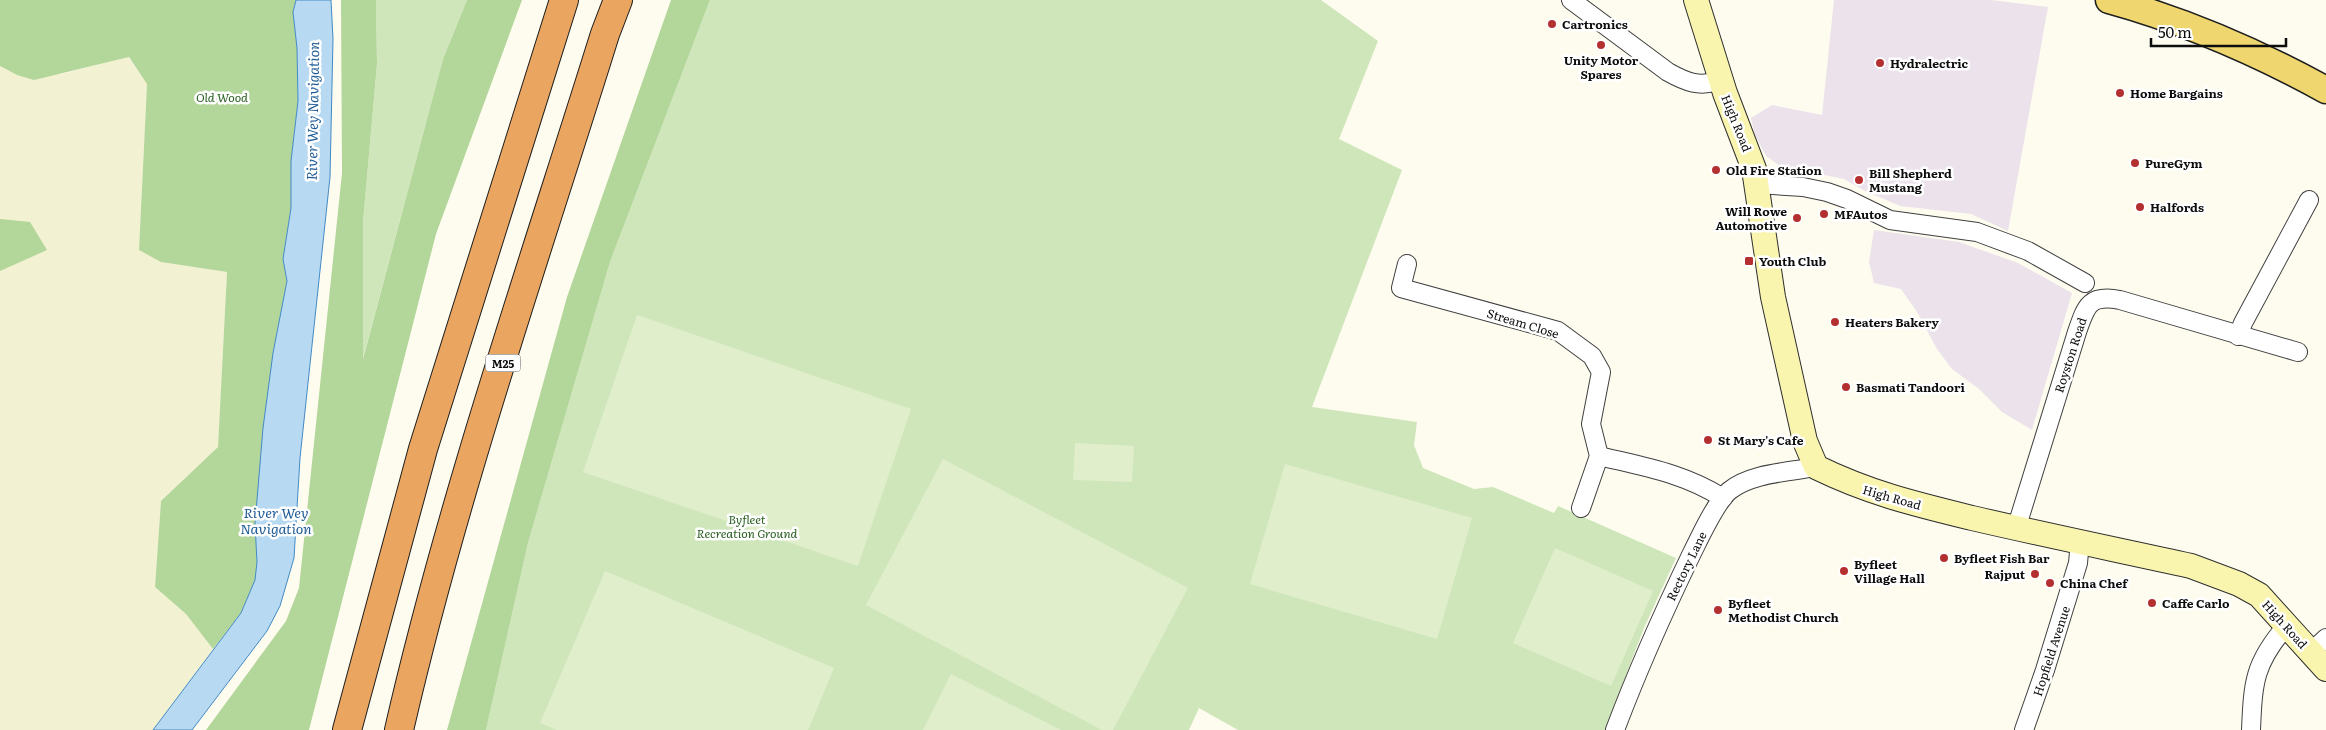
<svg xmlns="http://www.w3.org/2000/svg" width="2326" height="730" font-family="Literata,serif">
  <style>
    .industrial { fill: #ebe2ec }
    .farmland { fill: #f2f1d1 }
    .green { fill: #cfe6bb }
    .forest { fill: #b3d69b }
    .pitch { fill: #e0eecc }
    .water { fill: #b7d9f2; stroke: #438ac4 }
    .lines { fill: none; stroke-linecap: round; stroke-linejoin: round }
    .street-casing { stroke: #404040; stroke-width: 20 }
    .secondary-casing { stroke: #2f2f2f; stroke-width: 26 }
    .primary-casing { stroke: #1e1e1e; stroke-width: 29 }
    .highway-casing { stroke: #1e1e1e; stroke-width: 30 }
    .street { stroke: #fff; stroke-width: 18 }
    .secondary { stroke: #f9f5ae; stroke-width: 24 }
    .primary { stroke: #efd66e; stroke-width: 26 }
    .highway { stroke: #eaa660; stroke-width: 28 }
    .poi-dot { fill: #b42f2f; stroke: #fff; stroke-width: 2 }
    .labels { text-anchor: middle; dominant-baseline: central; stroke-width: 5; stroke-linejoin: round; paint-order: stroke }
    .shield { fill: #fff; stroke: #565656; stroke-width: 1 }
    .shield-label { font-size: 11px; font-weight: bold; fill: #0d0d0d }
    .poi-label { font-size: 12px; font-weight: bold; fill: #0d0d0d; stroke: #fff; text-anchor: start }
    .park-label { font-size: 12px; font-style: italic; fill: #2c6122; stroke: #fff }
    .street-label { font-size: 12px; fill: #0d0d0d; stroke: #fff }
    .water-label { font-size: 14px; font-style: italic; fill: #1f5c97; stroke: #fff }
  </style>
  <rect width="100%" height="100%" fill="#fefcef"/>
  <g class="industrial">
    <polygon points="1834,0 1991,0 2048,7 2008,231 1971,214 1900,206 1863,190 1844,179 1780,166 1766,156 1755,135 1751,118 1772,105 1822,115"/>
    <polygon points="1874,230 1959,242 2018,263 2072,293 2032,430 2002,412 1979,389 1952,369 1937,349 1917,312 1901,289 1874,283 1869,262"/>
  </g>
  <polygon class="farmland" points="128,57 147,83 139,250 161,262 227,272 218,447 161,501 155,587 186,614 213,649 153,730 0,730 0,66 17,75 62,74"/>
  <g class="green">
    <polygon points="376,0 467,0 443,59 362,362 363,222 377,64"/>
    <polygon points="710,0 1321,0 1378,41 1339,139 1402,170 1312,407 1417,422 1414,445 1423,468 1474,489 1493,487 1554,513 1558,506 1676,558 1644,628 1605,730 1238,730 1199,708 1189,730 486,730 528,543 610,262"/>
  </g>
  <g class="forest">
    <polygon points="0,0 296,0 293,12 297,47 298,101 291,161 291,208 283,259 287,281 273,353 255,523 257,562 255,580 241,613 213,649 186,614 155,587 161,501 218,447 227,272 161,262 139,250 147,84 129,57 34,80 17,75 0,66"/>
    <polygon points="341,0 376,0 377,64 363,222 363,359 443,59 467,0 522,0 436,234 309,730 206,730 286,621 299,588 342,173"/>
    <polygon points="671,0 710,0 610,262 528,543 486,730 447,730 567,297"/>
    <polygon points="0,219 30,222 47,250 0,271"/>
  </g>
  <g class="pitch">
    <polygon points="637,315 911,409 858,566 583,472"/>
    <polygon points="1075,443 1134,446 1132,482 1073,480"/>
    <polygon points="943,459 1188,588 1113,730 1102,730 866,605"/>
    <polygon points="1285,464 1472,518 1437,639 1250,584"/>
    <polygon points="1555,548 1653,591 1611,686 1513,643"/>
    <polygon points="605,571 834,668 808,730 557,730 540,723"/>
    <polygon points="951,674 1061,730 923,730"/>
  </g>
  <polygon class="water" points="296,0 331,0 333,39 330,177 300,458 294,558 280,606 267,631 192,730 153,730 241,613 255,580 257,562 255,524 263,428 273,353 287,281 283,259 291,208 291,161 298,101 297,48 293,12"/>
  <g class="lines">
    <defs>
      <g id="street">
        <path d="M1571 0 1668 72C1686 82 1700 88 1720 80"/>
        <polyline points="1757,184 1803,187 1827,192 1847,199 1890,220 1977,232 2028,251 2085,283"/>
        <polyline points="1407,264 1401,288 1558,331 1592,356 1601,372 1591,424 1599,456 1581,508"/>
        <polyline points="2238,336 2243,323 2309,200"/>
        <path d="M1599 456C1645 467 1683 473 1723 498"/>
        <path d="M2016 529 2077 332C2086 306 2089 294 2120 300L2298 352"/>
        <polyline points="2311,652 2326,638"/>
        <path d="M1615 730C1638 669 1664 611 1692 553 1700 537 1716 502 1729 491 1751 473 1789 472 1816 467"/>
        <polyline points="2024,730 2045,670 2078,563 2080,541"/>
        <path d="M2251 730C2253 682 2254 663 2287 625"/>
      </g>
      <path id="secondary" d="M1696 0 1725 93 1754 169 1773 297 1805 441 1816 467C1869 493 1915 504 1972 518 2045 535 2118 550 2191 566L2239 584 2259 595 2326 669"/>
      <path id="primary" d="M2109 0C2185 21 2257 52 2326 90"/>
      <g id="highway">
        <polyline points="347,730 423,449 564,0"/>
        <path d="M399 730C453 495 533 265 605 34L618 0"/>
      </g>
    </defs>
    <use href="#street" class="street-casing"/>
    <use href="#secondary" class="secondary-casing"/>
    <use href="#primary" class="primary-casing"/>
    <use href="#highway" class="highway-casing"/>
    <use href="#street" class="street"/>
    <use href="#secondary" class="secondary"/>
    <use href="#primary" class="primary"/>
    <use href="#highway" class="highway"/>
  </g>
  <g class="poi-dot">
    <circle cx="1552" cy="24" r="5"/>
    <circle cx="1601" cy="45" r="5"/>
    <circle cx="1880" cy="63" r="5"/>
    <circle cx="2120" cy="93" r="5"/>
    <circle cx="2135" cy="163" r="5"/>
    <circle cx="1716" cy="170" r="5"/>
    <circle cx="1859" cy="180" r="5"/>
    <circle cx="2140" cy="207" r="5"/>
    <circle cx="1824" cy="214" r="5"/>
    <circle cx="1797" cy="218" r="5"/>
    <rect x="1744" y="256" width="10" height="10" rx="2.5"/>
    <circle cx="1835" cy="322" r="5"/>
    <circle cx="1846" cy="387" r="5"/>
    <circle cx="1708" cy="440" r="5"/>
    <circle cx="1944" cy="558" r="5"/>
    <circle cx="1844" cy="571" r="5"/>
    <circle cx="2035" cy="574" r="5"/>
    <circle cx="2050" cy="583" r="5"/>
    <circle cx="2152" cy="603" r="5"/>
    <circle cx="1718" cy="610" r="5"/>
  </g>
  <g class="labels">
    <rect class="shield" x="485.5" y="354.5" width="35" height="17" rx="4"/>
    <g class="shield-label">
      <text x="503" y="363">M25</text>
    </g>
    <g class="poi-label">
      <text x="1562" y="24">Cartronics</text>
      <text x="1601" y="60" text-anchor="middle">Unity Motor<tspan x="1601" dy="14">Spares</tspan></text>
      <text x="1890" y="63">Hydralectric</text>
      <text x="2130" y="93">Home Bargains</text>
      <text x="2145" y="163">PureGym</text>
      <text x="1726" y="170">Old Fire Station</text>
      <text x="1869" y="173">Bill Shepherd<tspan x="1869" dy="14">Mustang</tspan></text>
      <text x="2150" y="207">Halfords</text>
      <text x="1787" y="211" text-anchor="end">Will Rowe<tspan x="1787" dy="14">Automotive</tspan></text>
      <text x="1834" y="214">MFAutos</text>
      <text x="1759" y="261">Youth Club</text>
      <text x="1845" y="322">Heaters Bakery</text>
      <text x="1856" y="387">Basmati Tandoori</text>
      <text x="1718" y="440">St Mary's Cafe</text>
      <text x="1954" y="558">Byfleet Fish Bar</text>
      <text x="1854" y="564">Byfleet<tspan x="1854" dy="14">Village Hall</tspan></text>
      <text x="2025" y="574" text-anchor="end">Rajput</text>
      <text x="2060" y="583">China Chef</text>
      <text x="1728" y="603">Byfleet<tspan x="1728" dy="14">Methodist Church</tspan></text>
      <text x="2162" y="603">Caffe Carlo</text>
    </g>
    <g class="park-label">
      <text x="222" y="97">Old Wood</text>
      <text x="747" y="519">Byfleet<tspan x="747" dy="14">Recreation Ground</tspan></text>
    </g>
    <g class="street-label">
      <text transform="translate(1737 123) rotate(68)">High Road</text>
      <text transform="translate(1523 323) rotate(17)">Stream Close</text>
      <text transform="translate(2070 355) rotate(-72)">Royston Road</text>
      <text transform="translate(1892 497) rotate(16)">High Road</text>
      <text transform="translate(1686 566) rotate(-64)">Rectory Lane</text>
      <text transform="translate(2285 624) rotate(48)">High Road</text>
      <text transform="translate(2051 651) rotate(-72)">Hopfield Avenue</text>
    </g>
    <g class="water-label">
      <text transform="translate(312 111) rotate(-89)">River Wey Navigation</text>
      <text x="276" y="512">River Wey<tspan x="276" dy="16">Navigation</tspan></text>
    </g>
  </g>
  <path d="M2151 38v8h135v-8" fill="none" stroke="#0d0d0d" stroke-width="2.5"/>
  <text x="2158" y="38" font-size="15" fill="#0d0d0d" stroke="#ffffff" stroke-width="4" paint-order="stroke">50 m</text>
</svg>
